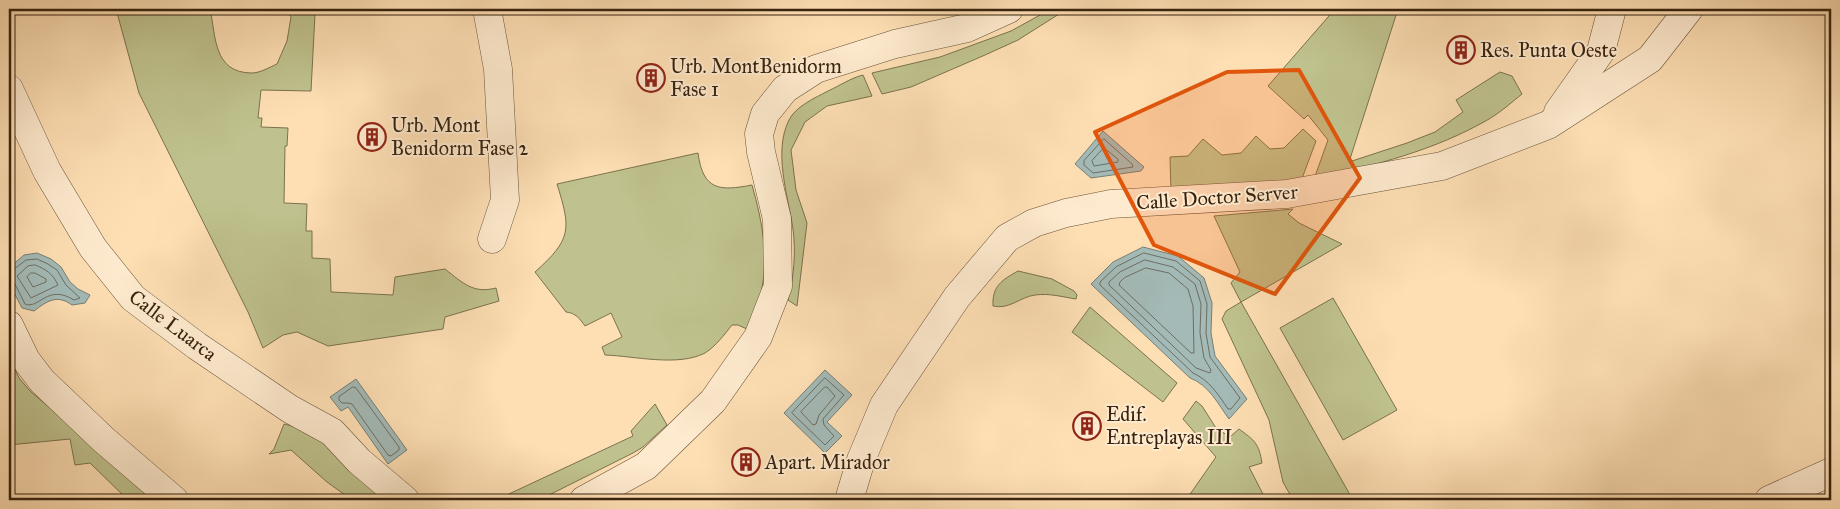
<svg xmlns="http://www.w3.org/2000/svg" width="1840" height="509" font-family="'IM FELL Great Primer',serif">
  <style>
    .green { fill: #bfc28e; stroke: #7b724e }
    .water { fill: #a3bab7; stroke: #787e74 }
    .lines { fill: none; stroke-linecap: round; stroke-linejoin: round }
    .shore { stroke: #6d6e63; stroke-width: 1 }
    .minor-casing { stroke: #695238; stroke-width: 29 }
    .minor { stroke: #feeace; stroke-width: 28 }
    .marked { fill: #df560c; fill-opacity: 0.2; stroke: #df560c; stroke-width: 4; stroke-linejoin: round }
    .labels { text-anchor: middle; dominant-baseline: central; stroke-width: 4; stroke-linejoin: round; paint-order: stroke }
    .poi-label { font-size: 20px; fill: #37230f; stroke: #feeace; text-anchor: start }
    .street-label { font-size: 20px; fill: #37230f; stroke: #feeace }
  </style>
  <rect width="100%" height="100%" fill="#fedfb4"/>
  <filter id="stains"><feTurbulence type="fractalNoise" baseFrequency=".004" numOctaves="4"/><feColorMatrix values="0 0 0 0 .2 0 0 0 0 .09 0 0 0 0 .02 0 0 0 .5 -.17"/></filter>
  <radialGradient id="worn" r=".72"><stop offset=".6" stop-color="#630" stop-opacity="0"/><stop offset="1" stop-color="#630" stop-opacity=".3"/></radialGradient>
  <g class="green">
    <path d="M116 9H210C216 36 213 73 252 73 260 73 270 67 277 64L287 41 291 17 285 9H302V12L315 14 311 91 261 90 258 118H262L261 127 288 128 287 146H285L284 203 307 204 306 231H312V258L330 259 331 292 393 295 395 277 445 269C463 283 473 294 496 288L499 301 445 317 443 329 328 346 297 332 283 335 263 348 248 312 139 93Z"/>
    <polygon points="1051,9 1067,9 1018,40 985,55 911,87 882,94 872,73 940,57 1011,31"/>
    <path d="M1335 9H1398L1349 162 1407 143 1435 132 1463 112 1456 100 1500 72 1512 76 1522 94C1512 102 1501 112 1489 119 1436 150 1373 166 1314 179L1328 140 1308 115 1304 119 1268 86Z"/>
    <path d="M863 75 872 96 827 106 805 122 791 150 796 190 807 223 797 306 788 300C794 277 796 252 793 229 788 195 773 152 789 120 796 106 815 98 828 91 839 86 851 78 863 75Z"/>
    <polygon points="1303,129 1316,141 1301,181 1171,192 1170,157 1188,156 1203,139 1222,155 1241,153 1256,136 1270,149 1284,148"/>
    <path d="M698 153C703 191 720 191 752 185 763 224 770 261 759 301 757 310 751 320 747 329L738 325H732C724 335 716 346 705 353 678 367 634 356 605 355L602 347 622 337 611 313 585 326C580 319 576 313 566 312L535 272C572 239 571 229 557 184Z"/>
    <polygon points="1293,209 1288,214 1299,223 1342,244 1241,302 1353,500 1293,500 1283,482 1269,420 1222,319 1226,311 1241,302 1231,283 1240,272 1214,216"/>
    <path d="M1018 271 1052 279 1074 291 1077 295 1076 299C1063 297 1049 293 1035 295 1020 297 1009 310 993 306 992 286 1002 280 1018 271Z"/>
    <polygon points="1333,298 1397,410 1343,440 1280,328"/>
    <polygon points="1090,307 1177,383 1163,402 1072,332"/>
    <polygon points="9,357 19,378 30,391 85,438 153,500 128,500 90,463 75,465 70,439 9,445"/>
    <path d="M1196 401 1202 406 1216 428 1230 437 1239 429C1254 440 1259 443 1262 463L1249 467 1266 500H1186L1216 457 1183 419Z"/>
    <polygon points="655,404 667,425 643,447 633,453 539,500 496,500 633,436 631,431"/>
    <polygon points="284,424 296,427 319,436 385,500 352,500 327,482 291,450 269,454 274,449"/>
  </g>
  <g class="water">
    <polygon points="1103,131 1144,167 1141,171 1091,178 1075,164"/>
    <path d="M1143 247 1178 256 1204 278 1212 303 1211 333 1215 356 1247 399 1229 419C1218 404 1209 385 1190 378L1091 284 1113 262Z"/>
    <path d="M37 253 51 259 61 267 70 282 78 289 90 295 85 303 72 305C57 294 47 301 34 311L22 308 9 283V268L24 255Z"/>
    <polygon points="825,370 852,395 827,422 842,436 825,453 784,413"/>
    <polygon points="356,379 407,450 388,464 348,407 341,411 330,397"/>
  </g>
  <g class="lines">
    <g class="shore">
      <polygon points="1104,139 1132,164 1133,167 1093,173 1084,165 1084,161"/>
      <polygon points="1104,148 1118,159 1118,162 1094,166 1092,161"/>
      <path d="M1144 253 1176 261 1200 281 1207 304 1206 333 1210 357 1240 398 1231 409H1228C1218 394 1209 380 1193 373L1100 285V282L1116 267Z"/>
      <polygon points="1145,260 1173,267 1195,284 1201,304 1200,333 1204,358 1211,370 1210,373 1196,368 1109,285 1109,282 1120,272"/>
      <path d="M35 265C46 269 53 274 58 285L31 298 17 276 28 266Z"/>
      <polygon points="1146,268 1169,273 1188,289 1193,306 1194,353 1191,353 1119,285 1120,282 1124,278"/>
      <path d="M9 271 13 270 26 260 37 259 48 264 57 270 66 285 80 298 74 300C47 283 39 310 25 304L15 284 9 282"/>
      <polygon points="31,273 35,273 46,279 46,282 33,287 27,277"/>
      <polygon points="825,378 844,395 823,419 824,425 834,436 825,445 792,413"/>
      <polygon points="353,387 356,388 399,447 399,450 391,456 388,455 352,404 348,403 342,403 339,400 339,397"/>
      <polygon points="825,387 827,387 835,396 819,415 816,424 813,425 801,412"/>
    </g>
    <defs>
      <g id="minor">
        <polyline points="487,9 498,69 505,200 492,239"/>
        <polyline points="9,89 47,171 93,248 133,298 197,346 290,409 332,432 359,461 405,500"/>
        <polyline points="1558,112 1601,51 1612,9"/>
        <polyline points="9,325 26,360 42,381 104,440 174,500"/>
        <polyline points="584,500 646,466 713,401 758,337 778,286 777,219 761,152 759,134 765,114 785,89 816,69 895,44 967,28 1009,9"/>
        <polyline points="849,500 861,460 884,405 957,297 1007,238 1034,223 1066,213 1111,204 1287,194 1442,166 1548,125 1650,59 1689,9"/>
        <polyline points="1769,500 1831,472"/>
      </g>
    </defs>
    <use href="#minor" class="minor-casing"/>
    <use href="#minor" class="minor"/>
  </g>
  <path class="marked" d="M1299 70 1360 178 1275 294 1154 245 1095 132 1227 72Z"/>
  <defs>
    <symbol id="building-ring" viewBox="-11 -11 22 22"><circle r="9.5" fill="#feeace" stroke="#8f2418" stroke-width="1.5"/><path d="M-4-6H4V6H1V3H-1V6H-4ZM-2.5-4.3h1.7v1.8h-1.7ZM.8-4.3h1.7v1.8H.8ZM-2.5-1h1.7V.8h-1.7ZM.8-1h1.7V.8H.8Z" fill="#8f2418"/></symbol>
  </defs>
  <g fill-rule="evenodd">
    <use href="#building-ring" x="1445" y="34" width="32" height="32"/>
    <use href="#building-ring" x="635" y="62" width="32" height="32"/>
    <use href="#building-ring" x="356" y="121" width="32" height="32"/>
    <use href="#building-ring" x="1071" y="410" width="32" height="32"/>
    <use href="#building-ring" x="730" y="446" width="32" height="32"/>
  </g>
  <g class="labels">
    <g class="poi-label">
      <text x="1480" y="50">Res. Punta Oeste</text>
      <text x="670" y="66">Urb. MontBenidorm<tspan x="670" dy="23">Fase 1</tspan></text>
      <text x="391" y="125">Urb. Mont<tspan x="391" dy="23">Benidorm Fase 2</tspan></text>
      <text x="1106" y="414">Edif.<tspan x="1106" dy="23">Entreplayas III</tspan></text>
      <text x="765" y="462">Apart. Mirador</text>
    </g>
    <g class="street-label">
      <text transform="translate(1217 197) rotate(-4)">Calle Doctor Server</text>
      <text transform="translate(173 325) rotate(37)">Calle Luarca</text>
    </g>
  </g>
  <rect width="1840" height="509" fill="none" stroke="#fedfb4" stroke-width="30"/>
  <rect x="10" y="10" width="1820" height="489" fill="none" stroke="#37230f" stroke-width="2.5"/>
  <rect x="15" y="15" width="1810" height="479" fill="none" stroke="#37230f"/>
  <rect width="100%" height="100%" filter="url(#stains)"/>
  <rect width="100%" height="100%" fill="url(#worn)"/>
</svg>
